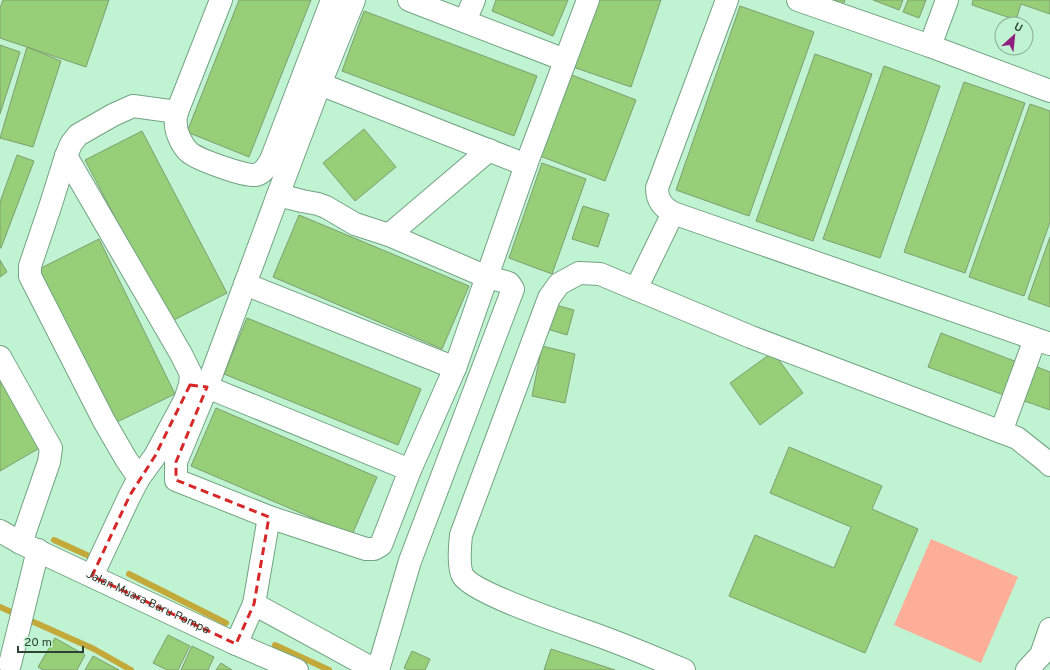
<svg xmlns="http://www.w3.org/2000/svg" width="1050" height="670" font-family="Overpass,sans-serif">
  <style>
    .green { fill: #ffae99 }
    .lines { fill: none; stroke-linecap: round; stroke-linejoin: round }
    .stream { stroke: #c3a939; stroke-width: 6 }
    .building { fill: #96cf78; stroke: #809d71 }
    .minor-casing { stroke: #72a383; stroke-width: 24 }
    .minor { stroke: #fff; stroke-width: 22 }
    .marked { fill: none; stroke: #d62828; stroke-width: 3; stroke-dasharray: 8 5; stroke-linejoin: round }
    .labels { text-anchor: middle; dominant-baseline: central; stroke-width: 3; stroke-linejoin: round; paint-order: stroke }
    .street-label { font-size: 12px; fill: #2d4234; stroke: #c0f3d1 }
  </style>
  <rect width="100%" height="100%" fill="#c0f3d1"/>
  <polygon class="green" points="931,539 1018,577 981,663 894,625"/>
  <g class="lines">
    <g class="stream">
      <polyline points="54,540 89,556"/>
      <polyline points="129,574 226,623"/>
      <polyline points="0,607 94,649 131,670"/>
      <polyline points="275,645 329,670"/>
    </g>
  </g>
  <g class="building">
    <polygon points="3,0 109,0 86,67 0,38 0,8"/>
    <polygon points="239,0 311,0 249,157 187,132"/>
    <polygon points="496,0 568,0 553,36 492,11"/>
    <polygon points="593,0 661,0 631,87 570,66"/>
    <polygon points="830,0 845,0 843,5"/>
    <polygon points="873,0 903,0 899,10"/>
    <polygon points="908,0 926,0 919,18 903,12"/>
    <polygon points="973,0 1050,0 1050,14 1021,4 1016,20 972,5"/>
    <polygon points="740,6 814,32 749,216 676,190"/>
    <polygon points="364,11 537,76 514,136 342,71"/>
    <polygon points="0,45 20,52 0,114"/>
    <polygon points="27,47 61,61 33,147 0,138"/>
    <polygon points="815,54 872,74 813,241 756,221"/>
    <polygon points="884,66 940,86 880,258 823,239"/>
    <polygon points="572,75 636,100 605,181 540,156"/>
    <polygon points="964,82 1025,103 965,273 904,252"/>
    <polygon points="1030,104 1050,111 1050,222 1024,296 969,277"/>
    <polygon points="364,129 396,167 355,201 323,163"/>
    <polygon points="142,131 227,293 170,322 85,160"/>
    <polygon points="17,155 34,161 1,248 0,248 0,202"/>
    <polygon points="542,163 586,179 552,274 509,258"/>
    <polygon points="583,206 609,214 598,247 572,239"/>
    <polygon points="299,215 469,286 442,349 273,277"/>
    <polygon points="1050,237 1050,307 1028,299"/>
    <polygon points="99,239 175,394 115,423 39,269"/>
    <polygon points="0,260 7,272 0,277"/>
    <polygon points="552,304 574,310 567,335 544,328"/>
    <polygon points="247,318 421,389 398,445 224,374"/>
    <polygon points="941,333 1017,362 1004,395 928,367"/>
    <polygon points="542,346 575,354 565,403 532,396"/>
    <polygon points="773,352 803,393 760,425 730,383"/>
    <polygon points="1032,365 1050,372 1050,410 1019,399"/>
    <polygon points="0,372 43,446 0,471"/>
    <polygon points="216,408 377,477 352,535 191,466"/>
    <polygon points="789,447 882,486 872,509 918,529 865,653 729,596 755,535 834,568 851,527 770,493"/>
    <polygon points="168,635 190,646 178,670 167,670 153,663"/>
    <polygon points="55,638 85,655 77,670 43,670 38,667"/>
    <polygon points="192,646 214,657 208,670 181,670"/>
    <polygon points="551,649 615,670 544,670"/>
    <polygon points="412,651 430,659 425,670 408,670 404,668"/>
    <polygon points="93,656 119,670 85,670"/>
    <polygon points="221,663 232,670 216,670"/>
  </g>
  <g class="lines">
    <defs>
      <g id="minor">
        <polyline points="354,0 320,84 278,195 207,387 176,462 176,480 269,517 366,549 374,549 381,545 410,470 455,368 526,165 588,0"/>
        <polyline points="409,0 565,60"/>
        <path d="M727 0 657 188C657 201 663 207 673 213L1050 344"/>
        <polyline points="798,0 930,46 1050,91"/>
        <polyline points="465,21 474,0"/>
        <polyline points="930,46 947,0"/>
        <polyline points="320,84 526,165"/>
        <polyline points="177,112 221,0"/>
        <polyline points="66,156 181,354 191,374 190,385 185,400 155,456 139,478 130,495 92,576"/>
        <polyline points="278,195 302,201 318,204 326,207 355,224 389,235 487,277 509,283 513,289 410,561 378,670"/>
        <polyline points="389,235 489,150"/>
        <polyline points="245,284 455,368"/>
        <polyline points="636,289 673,213"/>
        <polyline points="0,357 51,448 49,462 21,543"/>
        <polyline points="192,385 207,387 410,470"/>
        <polyline points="1001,432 1035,339"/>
        <path d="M139 478 126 459 104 421 30 276V266L50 207 66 156 71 144 78 135 113 115 133 106 177 112C176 116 175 121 176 125 176 133 183 147 189 152 196 159 246 177 256 175 263 173 267 167 271 160L332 0"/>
        <path id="s1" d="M0 531 21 543 236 644 297 670"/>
        <polyline points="254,604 269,517"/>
        <polyline points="236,644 254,604 375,670"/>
        <polyline points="10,664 38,550"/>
        <path d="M684 670C658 659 632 648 605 638 579 628 475 595 463 576 458 568 460 544 461 535L549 298 559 284 579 273 600 274 751 337 1017 438 1046 461 1050 465"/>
        <polyline points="1027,670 1041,655 1050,629"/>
      </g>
    </defs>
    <use href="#minor" class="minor-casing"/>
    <use href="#minor" class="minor"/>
  </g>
  <path class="marked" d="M190 385 207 387 176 462V480L269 517 254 604 236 644 92 576 130 495 155 456Z"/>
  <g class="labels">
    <g class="street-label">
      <text stroke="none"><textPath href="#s1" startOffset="164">Jalan Muara Baru Pompa</textPath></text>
    </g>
  </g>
  <g transform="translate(1014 36) rotate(27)"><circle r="19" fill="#c0f3d1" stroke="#85ac92"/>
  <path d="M0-3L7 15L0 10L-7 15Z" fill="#901e7e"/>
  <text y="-6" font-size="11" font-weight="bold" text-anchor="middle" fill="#2d4234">U</text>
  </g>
  <path d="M18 646v6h65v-6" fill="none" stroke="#2d4234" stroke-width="2"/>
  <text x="24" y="646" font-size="12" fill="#2d4234" stroke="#c0f3d1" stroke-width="3" paint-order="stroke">20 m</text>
</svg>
